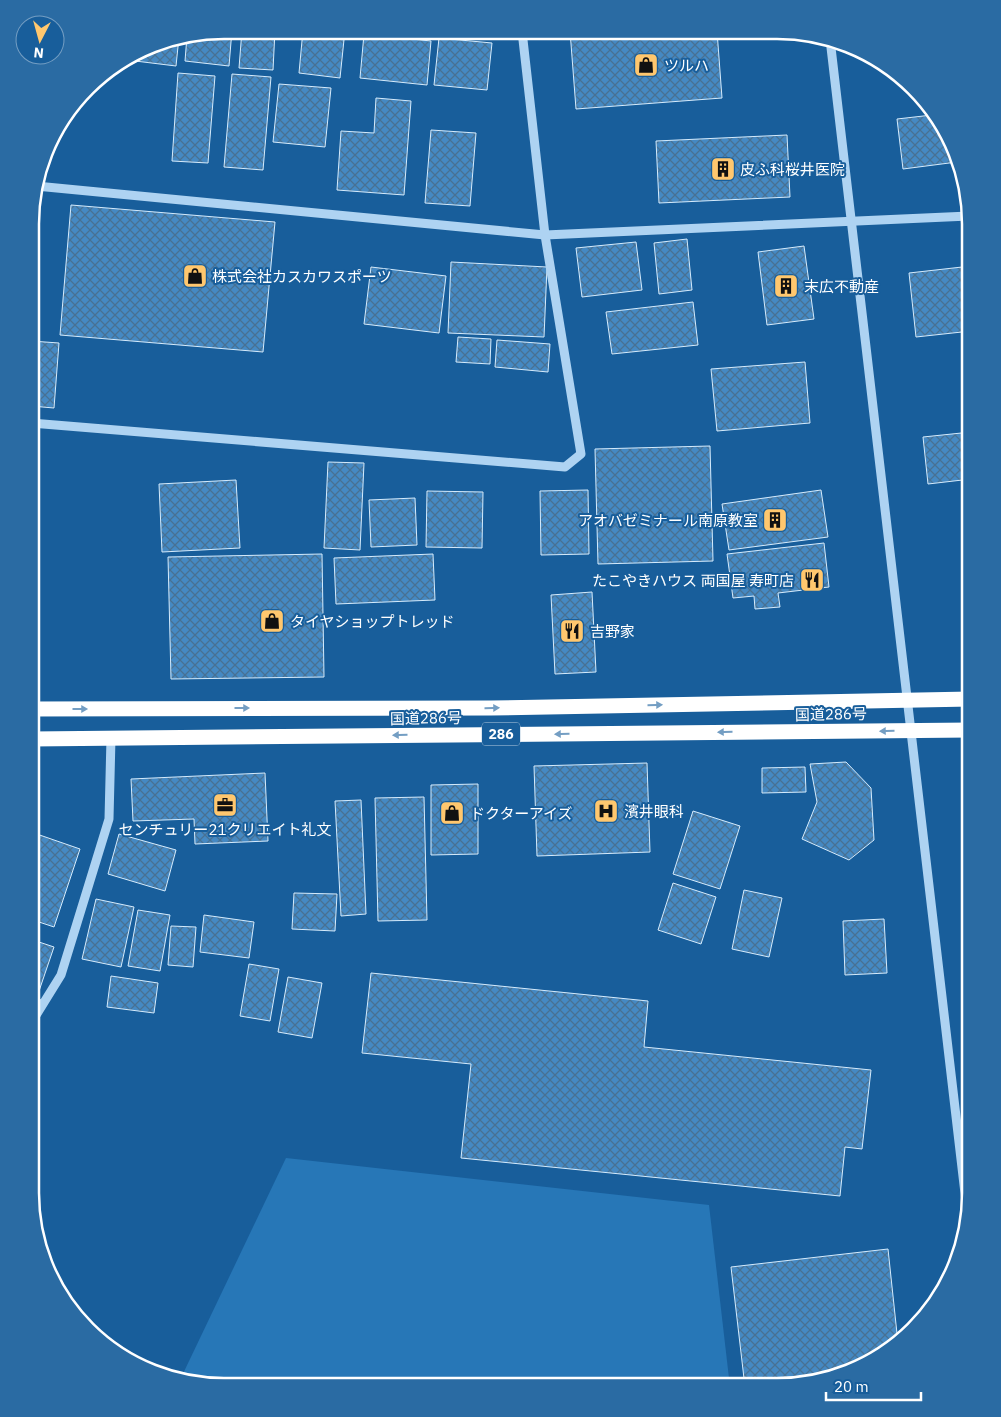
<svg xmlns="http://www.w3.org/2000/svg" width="1001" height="1417" font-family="'IBM Plex Sans','Noto Sans JP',sans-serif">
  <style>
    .garden { fill: #2777b7 }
    .building { fill: url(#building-cross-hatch); stroke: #d5ebfc }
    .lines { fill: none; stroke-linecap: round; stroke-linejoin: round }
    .minor { stroke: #aed3f2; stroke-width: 9 }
    .highway { stroke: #fff; stroke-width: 15 }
    .oneway { fill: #749ec3 }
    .labels { text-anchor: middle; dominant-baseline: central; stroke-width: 4; stroke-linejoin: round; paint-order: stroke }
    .shield { fill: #185e9b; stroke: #bacfe1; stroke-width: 1 }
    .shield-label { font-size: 14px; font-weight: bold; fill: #fff }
    .poi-label { font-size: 15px; fill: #fff; stroke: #185e9b; text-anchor: start }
    .street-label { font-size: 15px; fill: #fff; stroke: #185e9b }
    .rim { fill: none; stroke: #fff; stroke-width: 2.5 }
  </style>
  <defs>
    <pattern id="building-cross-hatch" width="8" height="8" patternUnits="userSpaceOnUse" patternTransform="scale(1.25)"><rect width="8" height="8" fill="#4589c3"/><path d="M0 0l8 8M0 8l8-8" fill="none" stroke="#487193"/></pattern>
  </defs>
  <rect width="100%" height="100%" fill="#185e9b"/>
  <polygon class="garden" points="286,1158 709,1205 730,1387 198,1385 180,1380"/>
  <g class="building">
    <polygon points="223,30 232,30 229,66 185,61 187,36"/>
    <polygon points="242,30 275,30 273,70 239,68"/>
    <polygon points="303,30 345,30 340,78 299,73"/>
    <polygon points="570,31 717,31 722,98 576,109"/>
    <polygon points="364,34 431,41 427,85 360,78"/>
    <polygon points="179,37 176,66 127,60 161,40"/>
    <polygon points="439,38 492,43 487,90 434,85"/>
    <polygon points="178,73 215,76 208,163 172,161"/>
    <polygon points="232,74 271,77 263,170 224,167"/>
    <polygon points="279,84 331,88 325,147 273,142"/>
    <polygon points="376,98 411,101 404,195 337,190 341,131 374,133"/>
    <polygon points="932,115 951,138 957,162 903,169 897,119"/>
    <polygon points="431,130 476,133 470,206 425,203"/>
    <polygon points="787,135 790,197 659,203 656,141"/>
    <polygon points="71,205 275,222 263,352 60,335"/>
    <polygon points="687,239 692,290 659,294 654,243"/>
    <polygon points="636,242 642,290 582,297 576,248"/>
    <polygon points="804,246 814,319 767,325 758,252"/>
    <polygon points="451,262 547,267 544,337 448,333"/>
    <polygon points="971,266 971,331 916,337 909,273"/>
    <polygon points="371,267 446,276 439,333 364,324"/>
    <polygon points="693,302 698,345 612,354 606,312"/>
    <polygon points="458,337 491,339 490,364 456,362"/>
    <polygon points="497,340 550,344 548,372 495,367"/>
    <polygon points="31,341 59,343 54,408 31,406"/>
    <polygon points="805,362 810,423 717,431 711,369"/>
    <polygon points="971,432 971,479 928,484 923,437"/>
    <polygon points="710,446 713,561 598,564 595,449"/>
    <polygon points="328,462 364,463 360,550 324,548"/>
    <polygon points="236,480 240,548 162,552 159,484"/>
    <polygon points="588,490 589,554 541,555 540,491"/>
    <polygon points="821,490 828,537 729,550 722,504"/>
    <polygon points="427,491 483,492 482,548 426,547"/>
    <polygon points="415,498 417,545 371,547 369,500"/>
    <polygon points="824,543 829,587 778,593 780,607 755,609 754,596 733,598 727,554"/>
    <polygon points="322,554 324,677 171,679 168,557"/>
    <polygon points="433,554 435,600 336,604 334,558"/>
    <polygon points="592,592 596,672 555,674 551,595"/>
    <polygon points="846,762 871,788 874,840 849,860 802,839 817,802 810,764"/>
    <polygon points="647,763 650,852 537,856 534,766"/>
    <polygon points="805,767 806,792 762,793 762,768"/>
    <polygon points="265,773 268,841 195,844 194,819 133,821 131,779"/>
    <polygon points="478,784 478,854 431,855 431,785"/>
    <polygon points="424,797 427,920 378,921 375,798"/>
    <polygon points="361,800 366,914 341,916 335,801"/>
    <polygon points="967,808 971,808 971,825 967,824"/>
    <polygon points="693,811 740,826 720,889 673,874"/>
    <polygon points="31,832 80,849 54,927 30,919"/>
    <polygon points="119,834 176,850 165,891 108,874"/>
    <polygon points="673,883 716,897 701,944 658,930"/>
    <polygon points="744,890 782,898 769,957 732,949"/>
    <polygon points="294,893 337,894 335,931 292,929"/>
    <polygon points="96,899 134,907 121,967 82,959"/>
    <polygon points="138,910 170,915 160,971 128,966"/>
    <polygon points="204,915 254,922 249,958 200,952"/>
    <polygon points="884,919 887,973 845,975 843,921"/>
    <polygon points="171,926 196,927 193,967 168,965"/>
    <polygon points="30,939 54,947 38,994 30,991"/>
    <polygon points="249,964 279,969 270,1021 240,1016"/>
    <polygon points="371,973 648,1001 644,1047 871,1070 862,1149 845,1147 840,1196 461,1158 471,1064 362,1053"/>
    <polygon points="111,976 158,983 154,1013 107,1007"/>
    <polygon points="288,977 322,983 312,1038 278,1032"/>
    <polygon points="888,1249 898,1343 863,1367 778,1387 745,1387 731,1267"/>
  </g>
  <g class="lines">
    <g class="minor">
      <polyline points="830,39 968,1219"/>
      <polyline points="36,186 545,235 969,216"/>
      <polyline points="31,423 565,467 581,454 545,235 522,31"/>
      <polyline points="30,1002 42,1004"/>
      <polyline points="30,1025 61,975 109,819 111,738"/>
    </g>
    <g class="highway">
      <polyline points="31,709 491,708 971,699"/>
      <polyline points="31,739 971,730"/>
    </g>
  </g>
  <defs><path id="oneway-solid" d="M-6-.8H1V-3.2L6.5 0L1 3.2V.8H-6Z" transform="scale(1.25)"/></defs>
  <g class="oneway">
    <use href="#oneway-solid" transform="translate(655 705) rotate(-1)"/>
    <use href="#oneway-solid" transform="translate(242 708)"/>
    <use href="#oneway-solid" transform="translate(492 708) rotate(-1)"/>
    <use href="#oneway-solid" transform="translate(80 709)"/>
    <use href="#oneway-solid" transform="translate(887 731) rotate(179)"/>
    <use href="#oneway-solid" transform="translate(725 732) rotate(179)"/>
    <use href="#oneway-solid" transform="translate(562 734) rotate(179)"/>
    <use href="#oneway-solid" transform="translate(400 735) rotate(179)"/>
  </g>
  <defs>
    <symbol id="shop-square" viewBox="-11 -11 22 22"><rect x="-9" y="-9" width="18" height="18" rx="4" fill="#ffc76e" stroke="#185e9b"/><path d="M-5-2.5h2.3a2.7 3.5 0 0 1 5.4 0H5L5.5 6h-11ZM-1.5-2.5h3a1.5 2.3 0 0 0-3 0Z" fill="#111"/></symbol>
    <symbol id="building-square" viewBox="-11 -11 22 22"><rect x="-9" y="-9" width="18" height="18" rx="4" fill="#ffc76e" stroke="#185e9b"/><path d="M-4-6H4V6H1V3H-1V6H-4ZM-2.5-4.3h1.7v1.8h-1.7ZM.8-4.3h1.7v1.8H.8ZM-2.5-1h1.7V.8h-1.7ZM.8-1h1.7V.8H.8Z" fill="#111"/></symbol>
    <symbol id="restaurant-square" viewBox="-11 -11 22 22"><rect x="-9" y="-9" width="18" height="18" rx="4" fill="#ffc76e" stroke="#185e9b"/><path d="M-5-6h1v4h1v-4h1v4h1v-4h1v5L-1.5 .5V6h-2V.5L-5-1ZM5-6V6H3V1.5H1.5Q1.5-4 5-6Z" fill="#111"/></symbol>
    <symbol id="office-square" viewBox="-11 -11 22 22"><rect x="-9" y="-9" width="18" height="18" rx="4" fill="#ffc76e" stroke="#185e9b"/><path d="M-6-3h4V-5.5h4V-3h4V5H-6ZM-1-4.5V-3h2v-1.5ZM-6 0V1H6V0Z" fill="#111"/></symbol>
    <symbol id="hospital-square" viewBox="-11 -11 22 22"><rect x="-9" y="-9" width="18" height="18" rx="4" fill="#ffc76e" stroke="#185e9b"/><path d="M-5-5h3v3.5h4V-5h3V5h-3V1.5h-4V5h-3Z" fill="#111"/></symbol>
  </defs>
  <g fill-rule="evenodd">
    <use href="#shop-square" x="632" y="51" width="28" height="28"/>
    <use href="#building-square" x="709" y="155" width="28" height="28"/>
    <use href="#shop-square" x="181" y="262" width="28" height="28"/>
    <use href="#building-square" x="772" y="272" width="28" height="28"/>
    <use href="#building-square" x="761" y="506" width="28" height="28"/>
    <use href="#restaurant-square" x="798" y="566" width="28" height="28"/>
    <use href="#shop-square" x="258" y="607" width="28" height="28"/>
    <use href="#restaurant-square" x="558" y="617" width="28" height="28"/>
    <use href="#office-square" x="211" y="791" width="28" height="28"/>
    <use href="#hospital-square" x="592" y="797" width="28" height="28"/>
    <use href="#shop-square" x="438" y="799" width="28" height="28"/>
  </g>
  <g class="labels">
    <rect class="shield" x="482" y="722.5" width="38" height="23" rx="4"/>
    <g class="shield-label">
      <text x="501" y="734">286</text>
    </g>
    <g class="poi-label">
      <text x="664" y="65">ツルハ</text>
      <text x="740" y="169">皮ふ科桜井医院</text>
      <text x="212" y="276">株式会社カスカワスポーツ</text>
      <text x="804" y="286">末広不動産</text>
      <text x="758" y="520" text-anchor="end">アオバゼミナール南原教室</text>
      <text x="794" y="580" text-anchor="end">たこやきハウス 両国屋 寿町店</text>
      <text x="290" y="621">タイヤショップトレッド</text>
      <text x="590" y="631">吉野家</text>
      <text x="624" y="811">濱井眼科</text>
      <text x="470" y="813">ドクターアイズ</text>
      <text x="225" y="829" text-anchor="middle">センチュリー21クリエイト礼文</text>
    </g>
    <g class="street-label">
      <text transform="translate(831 714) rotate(-1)">国道286号</text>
      <text transform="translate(426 718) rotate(-1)">国道286号</text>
    </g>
  </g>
  <path d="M0 0H1001V1417H0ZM224 39H777A185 185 0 0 1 962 224V1193A185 185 0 0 1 777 1378H224A185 185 0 0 1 39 1193V224A185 185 0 0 1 224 39Z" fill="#2a6ba3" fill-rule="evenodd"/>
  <path class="rim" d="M224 39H777A185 185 0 0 1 962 224V1193A185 185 0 0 1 777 1378H224A185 185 0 0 1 39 1193V224A185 185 0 0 1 224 39Z"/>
  <g transform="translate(40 40) rotate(186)"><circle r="24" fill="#185e9b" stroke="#749ec3"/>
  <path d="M0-4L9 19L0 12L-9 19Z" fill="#ffc76e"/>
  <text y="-8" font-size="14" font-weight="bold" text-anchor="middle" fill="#ffffff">N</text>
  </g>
  <path d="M826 1392v8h95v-8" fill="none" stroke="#ffffff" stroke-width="2.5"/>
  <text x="834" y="1392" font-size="15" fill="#ffffff" stroke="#185e9b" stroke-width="4" paint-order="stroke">20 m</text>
</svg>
